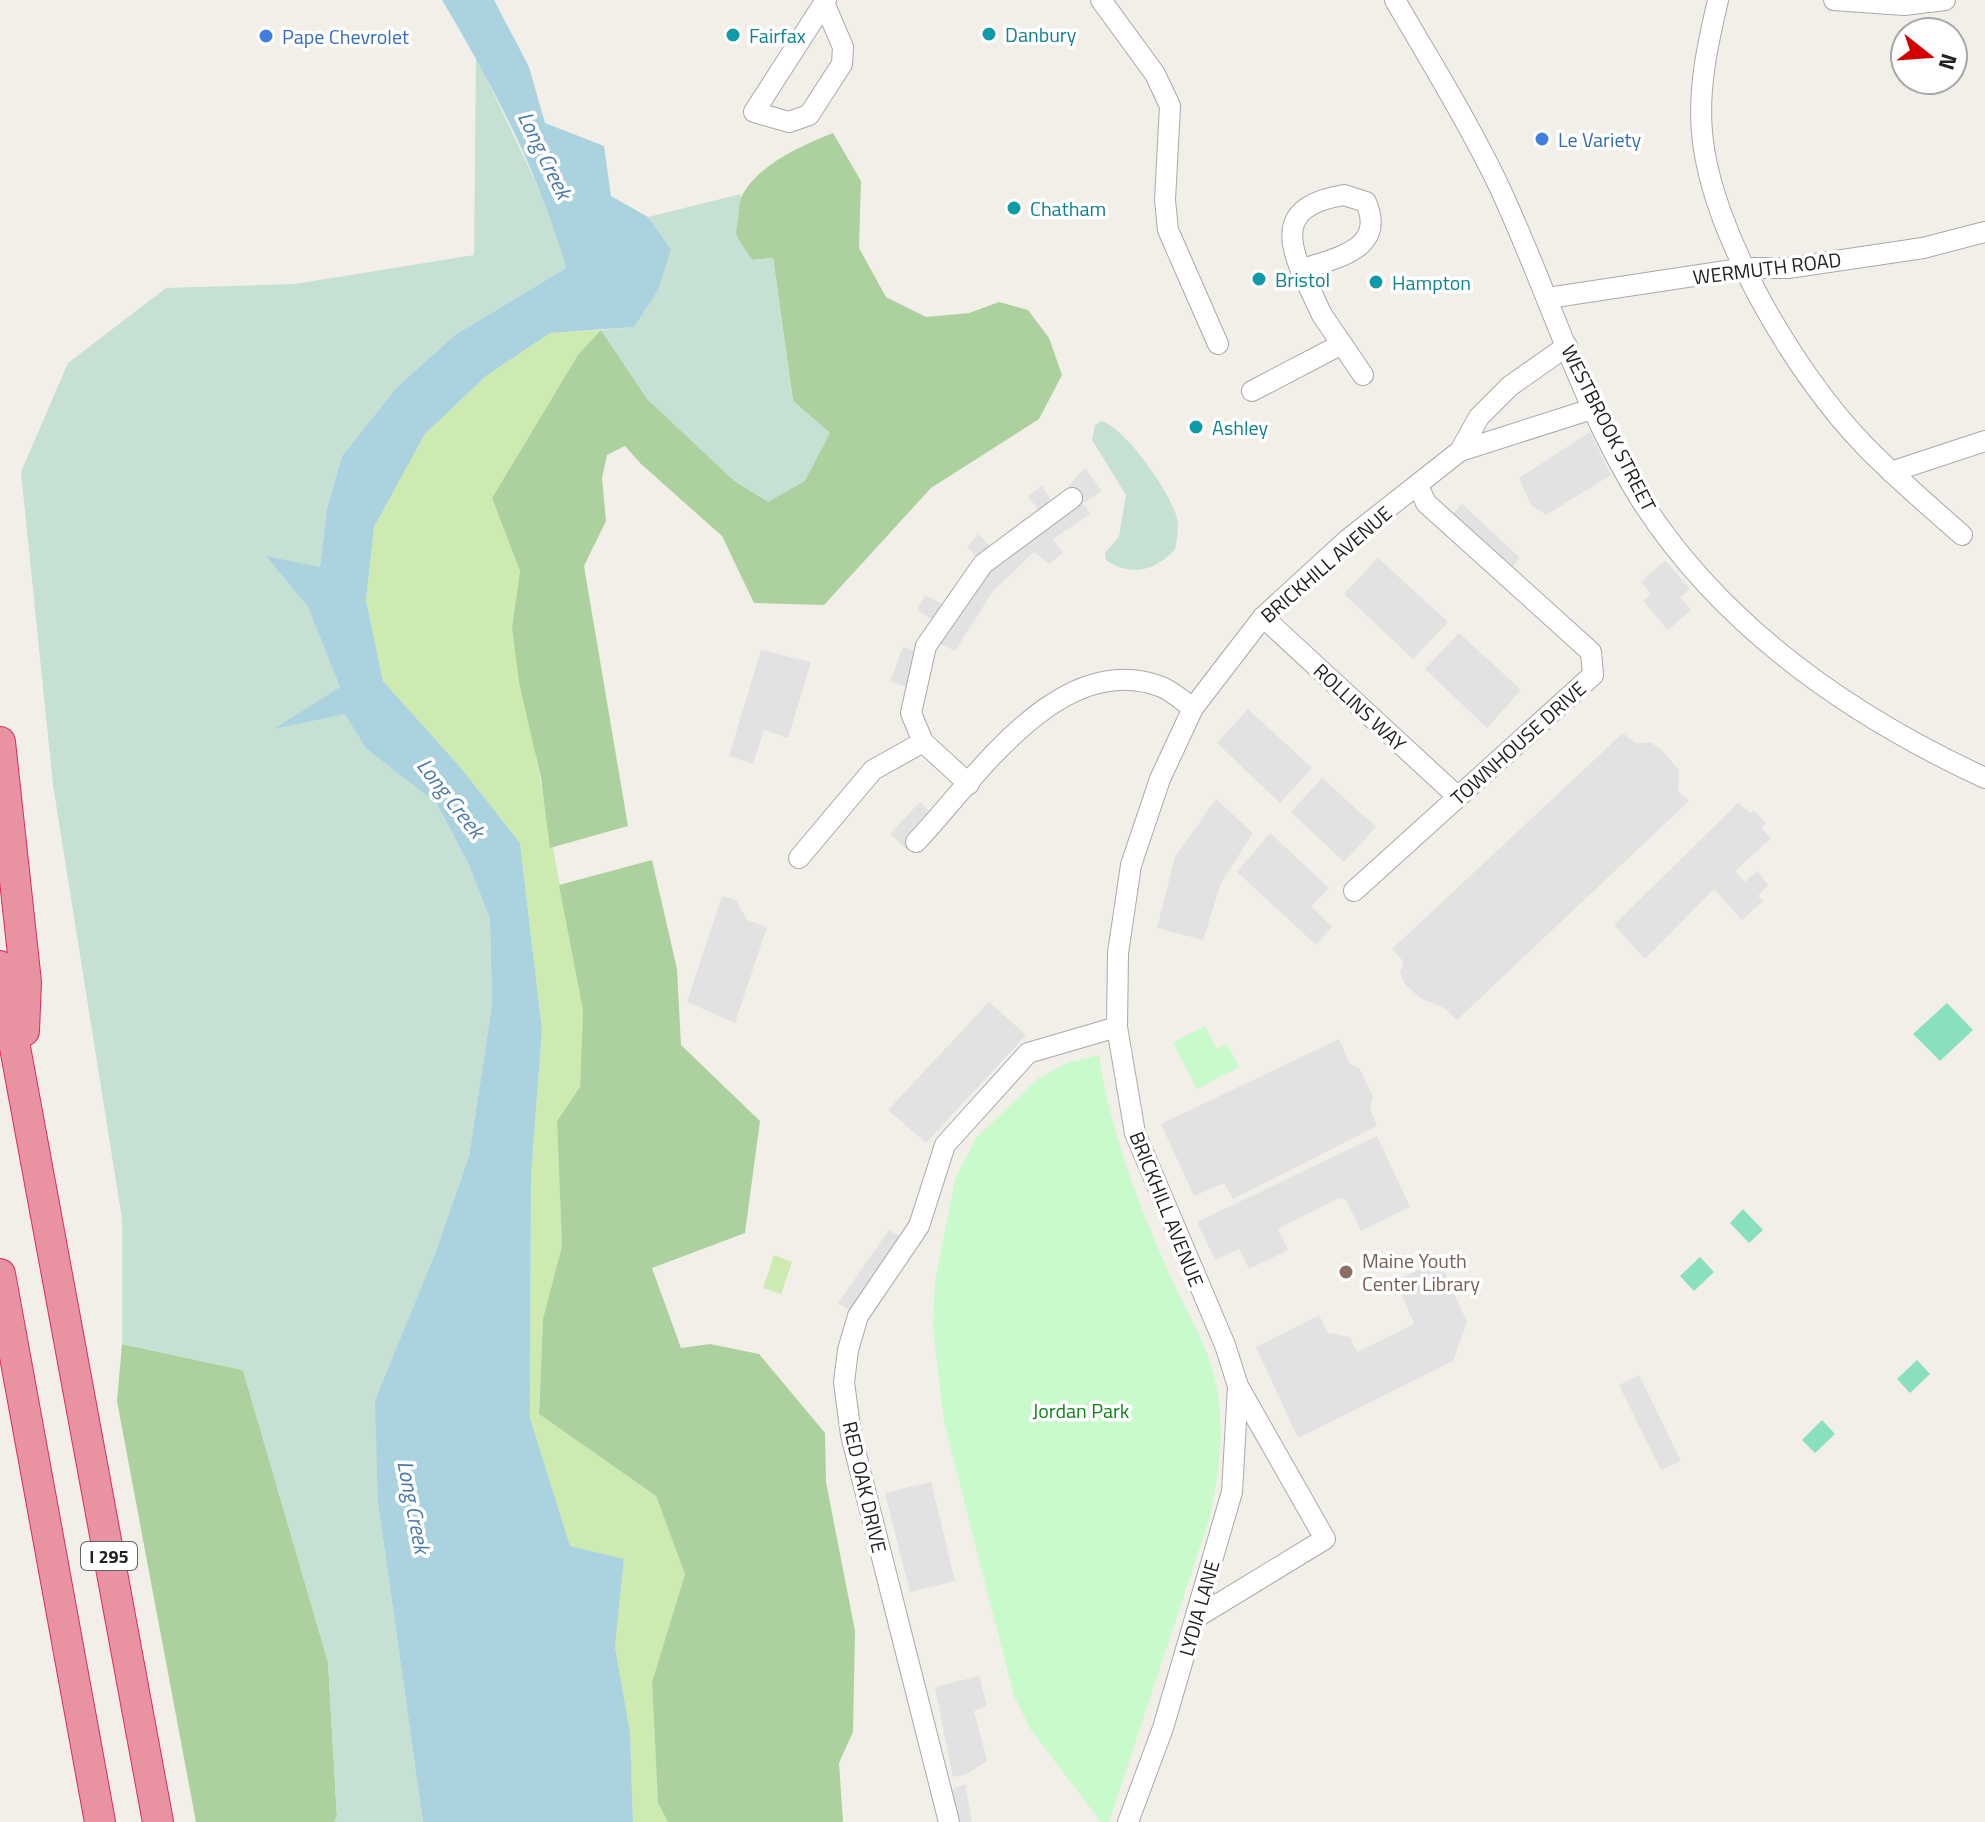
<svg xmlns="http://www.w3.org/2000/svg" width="1985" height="1822" font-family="'Titillium Web',sans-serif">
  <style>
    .grass { fill: #cdebb0 }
    .forest { fill: #add19e }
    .wetland { fill: #c6e0d4 }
    .park { fill: #c8facc }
    .pitch { fill: #88e0be }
    .parking { fill: #e2e2e2 }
    .water { fill: #aad3df }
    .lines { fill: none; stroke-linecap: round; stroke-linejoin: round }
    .minor-casing { stroke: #a9a9a9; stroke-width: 22 }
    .highway-casing { stroke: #dc2a67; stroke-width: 32 }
    .minor { stroke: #fff; stroke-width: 20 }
    .highway { stroke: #e892a2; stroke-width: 30 }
    .culture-dot { fill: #0f9aa8; stroke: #fff; stroke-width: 3 }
    .shop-dot { fill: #3f7fe0; stroke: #fff; stroke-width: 3 }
    .education-dot { fill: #8d6e63; stroke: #fff; stroke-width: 3 }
    .labels { text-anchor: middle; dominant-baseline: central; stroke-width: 7; stroke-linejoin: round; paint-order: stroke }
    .shield { fill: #fff; stroke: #646464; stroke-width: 2 }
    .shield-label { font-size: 18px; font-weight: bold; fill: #222 }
    .culture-label { font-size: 20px; fill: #0d838f; stroke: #fff; text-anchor: start }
    .shop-label { font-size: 20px; fill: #366cbe; stroke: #fff; text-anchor: start }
    .street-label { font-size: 20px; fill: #222; stroke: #fff }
    .education-label { font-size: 20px; fill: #785e54; stroke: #fff; text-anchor: start }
    .park-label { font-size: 20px; fill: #0c8416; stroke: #fff }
    .water-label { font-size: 22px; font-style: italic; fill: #4a7aab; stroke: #fff }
  </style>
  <rect width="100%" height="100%" fill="#f2efe9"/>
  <g class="grass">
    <polygon points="601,330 578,356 492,498 520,571 512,627 583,1010 580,1087 557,1121 562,1246 543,1319 539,1414 656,1496 685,1574 652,1682 658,1803 668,1822 633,1822 630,1732 615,1647 624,1559 570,1547 530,1418 531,1177 542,1030 520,843 461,768 383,681 366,600 374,527 425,434 486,376 550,333"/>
    <polygon points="774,1255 792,1262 781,1294 763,1288"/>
  </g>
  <g class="forest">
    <path d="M833 133 861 181 859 248 886 297 926 317 969 313 999 302 1028 310 1049 338 1062 375 1039 419 931 488 824 605 754 603 722 536 641 464 625 446 607 455 602 478 606 521 584 566 628 826 550 848 541 778 519 682 512 627 520 571 492 498 578 355 601 330 648 400 830 433 793 401 773 258 752 260C747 253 737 242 736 233 728 177 791 150 833 133Z"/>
    <polygon points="652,860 677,969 681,1045 760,1121 745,1233 652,1268 681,1348 710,1344 759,1354 825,1433 826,1482 855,1631 853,1732 839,1763 843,1822 668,1822 658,1803 652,1682 685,1574 656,1496 539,1414 543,1319 562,1246 557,1121 580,1087 583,1010 559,885"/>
    <polygon points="122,1344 243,1370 328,1662 337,1817 334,1822 196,1822 117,1401"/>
  </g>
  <g class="wetland">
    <polygon points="476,56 550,212 566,268 455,335 397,387 342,456 327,508 320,567 267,557 308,607 340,687 277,728 345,713 367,748 437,804 469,865 490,919 492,1005 469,1156 435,1254 378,1503 423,1822 334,1822 337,1816 328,1662 243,1370 122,1344 122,1219 53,785 21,472 68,363 166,288 295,284 474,255"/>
    <polygon points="741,194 736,235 752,260 773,258 793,401 830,433 805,481 768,502 734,481 648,400 601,330 634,327 671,249 648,217"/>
    <path d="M1102 421C1127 430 1170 492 1177 518 1179 527 1177 540 1175 549 1156 571 1130 577 1106 560L1105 553 1119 537 1126 495 1092 440 1095 425Z"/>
  </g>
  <g class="park">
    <polygon points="1205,1026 1217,1049 1227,1044 1239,1067 1197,1089 1173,1042"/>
    <path d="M1099 1055C1111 1136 1139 1206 1172 1280 1186 1311 1206 1343 1214 1375 1226 1423 1220 1473 1209 1520L1109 1822H1101L1031 1730 1014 1696 944 1422 933 1328 935 1281 955 1179 976 1138 1039 1078 1067 1063Z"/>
  </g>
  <g class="pitch">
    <polygon points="1947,1003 1973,1030 1940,1061 1913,1034"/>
    <polygon points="1743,1209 1763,1230 1749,1243 1730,1223"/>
    <polygon points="1700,1257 1714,1272 1694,1291 1680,1276"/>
    <polygon points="1917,1360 1930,1374 1910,1393 1897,1379"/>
    <polygon points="1822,1420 1835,1434 1815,1453 1802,1440"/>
  </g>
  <g class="parking">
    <polygon points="1590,432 1611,475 1546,515 1531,505 1519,478"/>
    <polygon points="1085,468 1102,491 1083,503 1090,514 1053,539 1063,553 1049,564 1034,552 993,591 955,651 931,639 939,624 917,610 925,595 949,608 983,564 967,547 978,534 996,552 1043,516 1028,496 1042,486 1056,507 1072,498 1068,486"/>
    <polygon points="1462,504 1520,558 1505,574 1447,521"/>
    <polygon points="1378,558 1448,622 1413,659 1344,594"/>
    <polygon points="1665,560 1690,589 1680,597 1691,610 1668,630 1643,601 1651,594 1641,582"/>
    <polygon points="1459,633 1521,690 1487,728 1425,669"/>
    <polygon points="903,647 925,653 915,689 890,682"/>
    <polygon points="761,650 811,662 788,738 764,730 753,764 729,756"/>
    <polygon points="1248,709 1312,768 1280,803 1217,743"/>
    <polygon points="1623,733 1635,743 1651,743 1660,748 1679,770 1678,791 1689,801 1457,1020 1444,1008 1420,998 1405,984 1400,973 1404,962 1392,949"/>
    <polygon points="1322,778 1376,827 1344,862 1291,812"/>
    <polygon points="1216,799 1253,833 1221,883 1203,940 1157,928 1175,857"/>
    <polygon points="920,802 938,819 908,851 890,834"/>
    <polygon points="1738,803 1750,813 1754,811 1766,823 1762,829 1771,838 1735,871 1745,882 1757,871 1768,885 1758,896 1763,901 1742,920 1714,889 1645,959 1614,925"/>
    <polygon points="1270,833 1329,888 1311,906 1332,927 1316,945 1237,872"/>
    <polygon points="722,896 736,900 747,920 767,927 735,1023 687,1002"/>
    <polygon points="989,1002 1026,1035 926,1143 888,1110"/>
    <polygon points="1339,1039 1350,1064 1360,1069 1373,1097 1370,1108 1377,1126 1233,1199 1224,1183 1194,1196 1161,1124"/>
    <polygon points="1377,1136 1410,1207 1361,1231 1347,1202 1343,1198 1337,1199 1278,1229 1288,1250 1249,1269 1239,1249 1215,1260 1197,1222"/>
    <polygon points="889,1230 910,1243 858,1316 838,1303"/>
    <polygon points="1439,1260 1467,1322 1453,1361 1298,1438 1256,1347 1319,1315 1328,1333 1350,1337 1357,1352 1414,1324 1396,1281"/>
    <polygon points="1639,1375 1681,1461 1661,1470 1619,1385"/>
    <polygon points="931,1482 955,1581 910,1592 885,1493"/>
    <polygon points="979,1676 987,1706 974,1711 987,1761 965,1775 953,1777 935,1687"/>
    <polygon points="965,1784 972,1822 949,1822 941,1794"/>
  </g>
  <path class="water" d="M442 0H494L529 67 545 123 604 146 611 196 648 217 671 249 658 290 634 327 550 333 486 376 425 434 374 527 366 600 383 681 461 768 520 843 542 1030 531 1177 530 1418 570 1546 624 1559 615 1647 630 1732 633 1822H423L378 1503 375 1401 435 1254 469 1156 492 1005 490 919 469 865 437 804 366 748 345 714 274 729 340 687 308 607 266 556 320 567 327 508 342 456 397 387 455 335 566 268C540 174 492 84 442 0Z"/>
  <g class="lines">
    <defs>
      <g id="minor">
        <polyline points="1101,0 1155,74 1170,106 1165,200 1168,230 1218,344"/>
        <path d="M1395 0C1429 59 1466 118 1496 180 1546 284 1579 401 1641 500 1723 628 1849 715 1985 778"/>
        <path d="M1718 0C1708 43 1698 87 1702 132 1710 231 1795 374 1864 445 1895 477 1929 506 1962 535"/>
        <polyline points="1834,0 1904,5 1945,0"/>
        <polyline points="824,3 843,47 842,64 809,115 789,122 754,112 824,3 826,0"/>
        <path d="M1344 195 1366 202C1386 250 1337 257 1301 270 1281 224 1295 203 1344 195Z"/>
        <polyline points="1301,270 1322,315 1363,375"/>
        <polyline points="1548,298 1746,268 1788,268 1923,248 1985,232"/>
        <polyline points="1252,391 1342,344"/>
        <polyline points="1460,451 1595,408"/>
        <polyline points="1891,472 1985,441"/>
        <polyline points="1263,617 1458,797"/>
        <polyline points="969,784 923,742 911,713 926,646 983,564 1072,498"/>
        <path d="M916 842C975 780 1060 647 1162 687 1173 692 1183 701 1193 708"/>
        <polyline points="799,858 873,770 923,742"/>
        <polyline points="1354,891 1593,675 1591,652 1426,503 1418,486"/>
        <polyline points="1197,1617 1325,1539 1238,1386 1225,1345 1135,1133 1117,1027 1118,953 1131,865 1160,779 1193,708 1263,617 1347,540 1460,451 1479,417 1510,386 1567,346"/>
        <polyline points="949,1822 851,1435 844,1382 848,1350 858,1316 919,1226 945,1145 1028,1053 1117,1027"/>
        <polyline points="1128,1822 1163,1728 1232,1492 1238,1386"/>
      </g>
      <g id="highway">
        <polyline points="0,742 26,982 24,1031"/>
        <polyline points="0,966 158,1822"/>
        <polyline points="0,1274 100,1822"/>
      </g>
    </defs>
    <use href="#minor" class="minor-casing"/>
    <use href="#highway" class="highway-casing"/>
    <use href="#minor" class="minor"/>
    <use href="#highway" class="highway"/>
  </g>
  <g class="culture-dot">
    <circle cx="989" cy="34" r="8"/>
    <circle cx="733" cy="35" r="8"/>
    <circle cx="1014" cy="208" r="8"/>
    <circle cx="1259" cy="279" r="8"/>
    <circle cx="1376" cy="282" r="8"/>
    <circle cx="1196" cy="427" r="8"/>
  </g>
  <g class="shop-dot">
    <circle cx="266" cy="36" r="8"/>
    <circle cx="1542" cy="139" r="8"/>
  </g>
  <circle class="education-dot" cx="1346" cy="1272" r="8"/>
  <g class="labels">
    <rect class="shield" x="81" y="1542" width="56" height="28" rx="6"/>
    <g class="shield-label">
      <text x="109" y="1556">I 295</text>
    </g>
    <g class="culture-label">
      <text x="1005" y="34">Danbury</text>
      <text x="749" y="35">Fairfax</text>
      <text x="1030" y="208">Chatham</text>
      <text x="1275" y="279">Bristol</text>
      <text x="1392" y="282">Hampton</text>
      <text x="1212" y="427">Ashley</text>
    </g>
    <g class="shop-label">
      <text x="282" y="36">Pape Chevrolet</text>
      <text x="1558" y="139">Le Variety</text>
    </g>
    <g class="street-label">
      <text transform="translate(1767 268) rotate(-7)">WERMUTH ROAD</text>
      <text transform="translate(1609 428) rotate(63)">WESTBROOK STREET</text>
      <text transform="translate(1326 564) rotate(-41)">BRICKHILL AVENUE</text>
      <text transform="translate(1360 707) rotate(43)">ROLLINS WAY</text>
      <text transform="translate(1518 743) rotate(-42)">TOWNHOUSE DRIVE</text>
      <text transform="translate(1167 1209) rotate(68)">BRICKHILL AVENUE</text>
      <text transform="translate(865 1487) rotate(77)">RED OAK DRIVE</text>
      <text transform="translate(1199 1608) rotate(-74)">LYDIA LANE</text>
    </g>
    <g class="education-label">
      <text x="1362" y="1260">Maine Youth<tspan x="1362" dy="23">Center Library</tspan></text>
    </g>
    <g class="park-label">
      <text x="1081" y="1410">Jordan Park</text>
    </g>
    <g class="water-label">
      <text transform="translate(545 155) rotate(64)">Long Creek</text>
      <text transform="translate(451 798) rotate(52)">Long Creek</text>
      <text transform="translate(414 1507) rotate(79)">Long Creek</text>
    </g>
  </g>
  <g transform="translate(1929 56) rotate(107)"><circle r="38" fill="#ffffff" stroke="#a7a7a7" stroke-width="2"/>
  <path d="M0-6L14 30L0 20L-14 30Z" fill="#d40000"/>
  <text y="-12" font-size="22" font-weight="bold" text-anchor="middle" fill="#222222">N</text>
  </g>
</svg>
